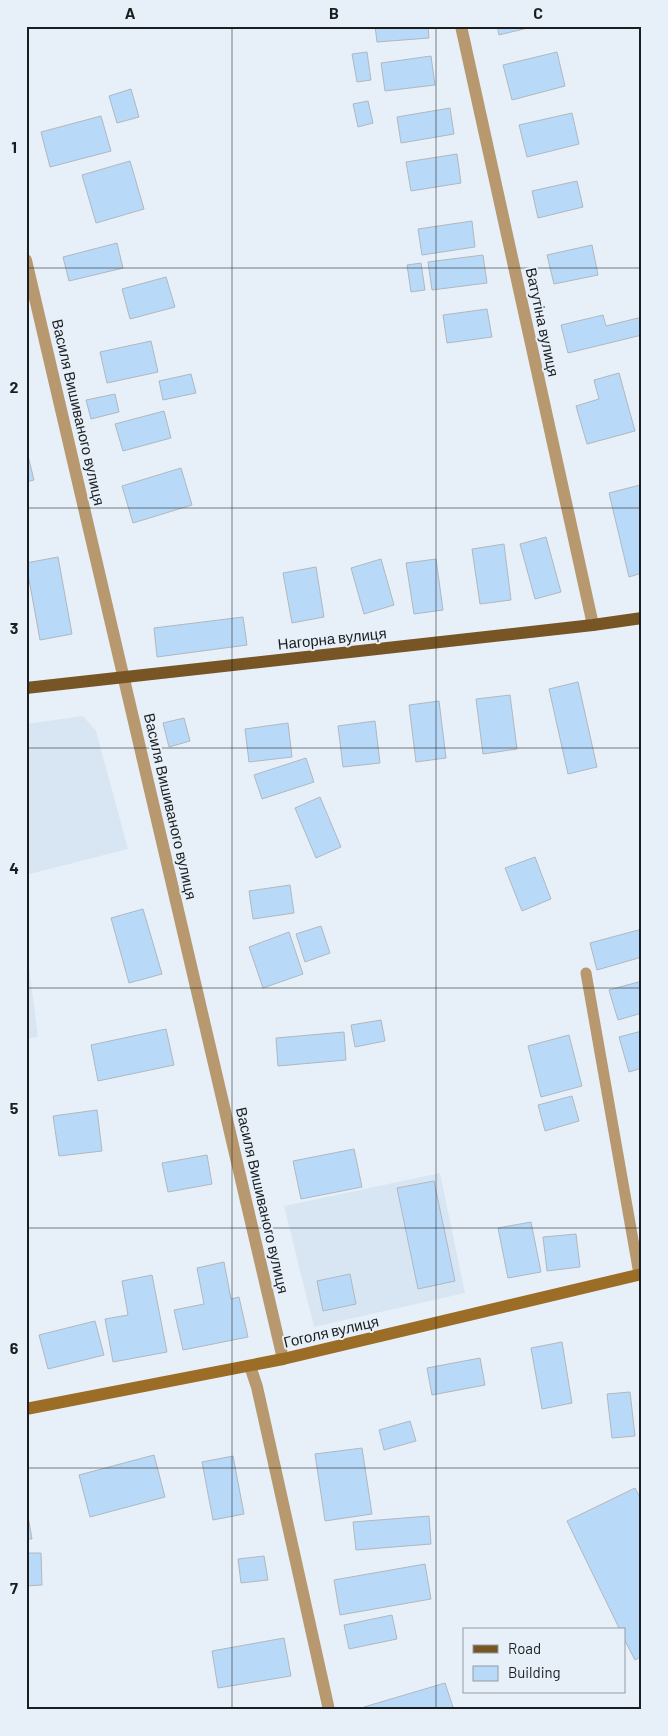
<svg xmlns="http://www.w3.org/2000/svg" width="668" height="1736" font-family="Barlow,sans-serif">
  <style>
    .built { fill: #d8e6f4 }
    .building { fill: #b8d9f8; stroke: #b0b8c0 }
    .lines { fill: none; stroke-linecap: round; stroke-linejoin: round }
    .service { stroke: #b8986e; stroke-width: 11 }
    .minor { stroke: #b8986e; stroke-width: 12 }
    .tertiary { stroke: #b8986e; stroke-width: 12 }
    .secondary { stroke: #9c6d26; stroke-width: 12 }
    .primary { stroke: #775525; stroke-width: 12 }
    .grid { fill: none; stroke: #1b1e20; stroke-width: 1; stroke-opacity: 0.55 }
    .labels { text-anchor: middle; dominant-baseline: central; stroke-width: 4; stroke-linejoin: round; paint-order: stroke }
    .street-label { font-size: 15px; fill: #1b1e20; stroke: #e7f0f8 }
    .neatline { fill: none; stroke: #1b1e20; stroke-width: 2 }
    .grid-label { font-size: 16px; text-anchor: middle; font-weight: bold; fill: #1b1e20 }
  </style>
  <rect width="100%" height="100%" fill="#e7f0f8"/>
  <g class="built">
    <polygon points="83,716 96,731 128,849 26,875 26,724"/>
    <polygon points="26,943 38,1037 26,1039"/>
    <polygon points="440,1173 465,1293 314,1327 284,1206"/>
  </g>
  <g class="building">
    <polygon points="375,26 428,26 429,38 377,42"/>
    <polygon points="497,26 536,26 499,35"/>
    <polygon points="367,52 371,80 357,82 352,54"/>
    <polygon points="557,52 565,86 512,100 503,65"/>
    <polygon points="431,56 435,85 385,91 381,63"/>
    <polygon points="131,89 139,117 117,123 109,96"/>
    <polygon points="368,101 373,123 358,127 353,104"/>
    <polygon points="450,108 454,134 401,143 397,117"/>
    <polygon points="572,113 579,144 527,157 519,125"/>
    <polygon points="101,116 111,151 50,167 41,132"/>
    <polygon points="457,154 461,183 411,191 406,162"/>
    <polygon points="130,161 144,209 96,223 82,175"/>
    <polygon points="577,181 583,207 538,218 532,191"/>
    <polygon points="472,221 475,247 422,255 418,229"/>
    <polygon points="117,243 123,268 69,281 63,257"/>
    <polygon points="592,245 598,275 554,284 547,255"/>
    <polygon points="483,255 487,283 432,290 428,262"/>
    <polygon points="421,263 425,290 411,292 407,265"/>
    <polygon points="166,277 175,307 130,319 122,289"/>
    <polygon points="487,309 492,337 447,343 443,315"/>
    <polygon points="603,315 606,326 642,317 642,335 568,353 561,325"/>
    <polygon points="151,341 158,372 107,383 100,352"/>
    <polygon points="619,373 635,431 587,444 576,406 599,399 594,380"/>
    <polygon points="191,374 196,393 163,400 159,381"/>
    <polygon points="115,394 119,412 91,419 86,400"/>
    <polygon points="164,411 171,438 123,451 115,424"/>
    <polygon points="26,448 34,480 26,482"/>
    <polygon points="181,468 192,505 133,523 122,486"/>
    <polygon points="640,485 642,494 642,573 629,577 609,493"/>
    <polygon points="546,537 561,592 535,599 520,544"/>
    <polygon points="504,544 511,600 480,604 472,549"/>
    <polygon points="58,557 72,634 40,640 26,563"/>
    <polygon points="381,559 394,605 364,614 351,568"/>
    <polygon points="436,559 443,610 414,614 406,563"/>
    <polygon points="316,567 324,617 292,623 283,573"/>
    <polygon points="243,617 247,645 157,657 154,628"/>
    <polygon points="578,682 597,767 568,774 549,689"/>
    <polygon points="510,695 517,749 483,754 476,699"/>
    <polygon points="439,701 446,758 416,762 409,705"/>
    <polygon points="184,718 190,741 169,747 163,723"/>
    <polygon points="375,721 380,763 343,767 338,726"/>
    <polygon points="288,723 292,757 249,762 245,729"/>
    <polygon points="306,758 314,782 262,799 254,775"/>
    <polygon points="320,797 341,847 316,858 295,808"/>
    <polygon points="535,857 551,899 522,911 505,868"/>
    <polygon points="290,885 294,913 253,919 249,891"/>
    <polygon points="143,909 162,974 129,983 111,918"/>
    <polygon points="321,926 330,953 305,962 296,934"/>
    <polygon points="642,929 642,957 597,970 590,943"/>
    <polygon points="289,932 303,974 263,988 249,947"/>
    <polygon points="642,981 642,1013 618,1020 609,990"/>
    <polygon points="381,1020 385,1041 355,1047 351,1025"/>
    <polygon points="166,1029 174,1065 98,1081 91,1045"/>
    <polygon points="642,1031 642,1068 629,1072 619,1037"/>
    <polygon points="344,1032 346,1060 278,1066 276,1038"/>
    <polygon points="569,1035 582,1086 541,1097 528,1046"/>
    <polygon points="572,1096 579,1121 545,1131 538,1105"/>
    <polygon points="97,1110 102,1151 59,1156 53,1116"/>
    <polygon points="354,1149 362,1187 301,1199 293,1161"/>
    <polygon points="207,1155 212,1184 168,1192 162,1163"/>
    <polygon points="434,1181 455,1281 418,1289 397,1188"/>
    <polygon points="531,1222 541,1272 508,1278 498,1228"/>
    <polygon points="576,1234 580,1267 547,1271 543,1237"/>
    <polygon points="224,1262 231,1299 239,1297 248,1337 183,1350 174,1310 204,1304 197,1268"/>
    <polygon points="350,1274 356,1304 323,1311 317,1281"/>
    <polygon points="152,1275 167,1352 113,1362 105,1319 128,1315 122,1281"/>
    <polygon points="95,1321 104,1355 48,1369 39,1335"/>
    <polygon points="562,1342 572,1403 542,1409 531,1348"/>
    <polygon points="480,1358 485,1385 432,1395 427,1368"/>
    <polygon points="630,1392 635,1436 612,1438 607,1394"/>
    <polygon points="410,1421 416,1441 384,1450 379,1430"/>
    <polygon points="362,1448 372,1514 325,1521 315,1454"/>
    <polygon points="154,1455 165,1497 90,1517 79,1475"/>
    <polygon points="233,1456 244,1514 213,1520 202,1462"/>
    <polygon points="635,1488 642,1501 642,1656 635,1660 624,1639 624,1630 620,1630 567,1521"/>
    <polygon points="26,1505 32,1539 26,1539"/>
    <polygon points="429,1516 431,1544 356,1550 353,1522"/>
    <polygon points="26,1553 41,1553 42,1585 26,1586"/>
    <polygon points="264,1556 268,1580 241,1583 238,1559"/>
    <polygon points="425,1564 431,1599 340,1615 334,1580"/>
    <polygon points="392,1615 397,1639 349,1649 344,1625"/>
    <polygon points="284,1638 291,1676 218,1688 212,1651"/>
    <polygon points="445,1683 453,1707 445,1710 365,1710 364,1707"/>
  </g>
  <g class="lines">
    <polyline class="service" points="586,973 639,1274"/>
    <polyline class="minor" points="461,26 593,625"/>
    <g class="tertiary">
      <polyline points="26,260 283,1359"/>
      <polyline points="250,1366 257,1387 329,1710"/>
    </g>
    <polyline class="secondary" points="26,1409 283,1359 642,1274"/>
    <polyline class="primary" points="26,688 593,625 642,618"/>
  </g>
  <path class="grid" d="M232 26V1710M436 26V1710M26 268H642M26 508H642M26 748H642M26 988H642M26 1228H642M26 1468H642"/>
  <g class="labels">
    <g class="street-label">
      <text transform="translate(543 322) rotate(78)">Ватутіна вулиця</text>
      <text transform="translate(79 412) rotate(77)">Василя Вишиваного вулиця</text>
      <text transform="translate(332 638) rotate(-6)">Нагорна вулиця</text>
      <text transform="translate(171 806) rotate(77)">Василя Вишиваного вулиця</text>
      <text transform="translate(263 1200) rotate(77)">Василя Вишиваного вулиця</text>
      <text transform="translate(331 1331) rotate(-13)">Гоголя вулиця</text>
    </g>
  </g>
  <rect width="668" height="1736" fill="none" stroke="#e7f0f8" stroke-width="55"/>
  <rect x="463" y="1628" width="162" height="65" fill="#e7f0f8" stroke="#959ca2"/>
  <rect x="473" y="1645" width="25" height="8" fill="#775525" stroke="#959ca2"/>
  <text x="508" y="1654" font-size="15" fill="#1b1e20">Road</text>
  <rect x="473" y="1666" width="25" height="15" fill="#b8d9f8" stroke="#959ca2"/>
  <text x="508" y="1678" font-size="15" fill="#1b1e20">Building</text>
  <rect x="28" y="28" width="612" height="1680" class="neatline"/>
  <g class="grid-label">
    <text x="130" y="19">A</text>
    <text x="334" y="19">B</text>
    <text x="538" y="19">C</text>
    <text x="14" y="153">1</text>
    <text x="14" y="393">2</text>
    <text x="14" y="634">3</text>
    <text x="14" y="874">4</text>
    <text x="14" y="1114">5</text>
    <text x="14" y="1354">6</text>
    <text x="14" y="1594">7</text>
  </g>
</svg>
